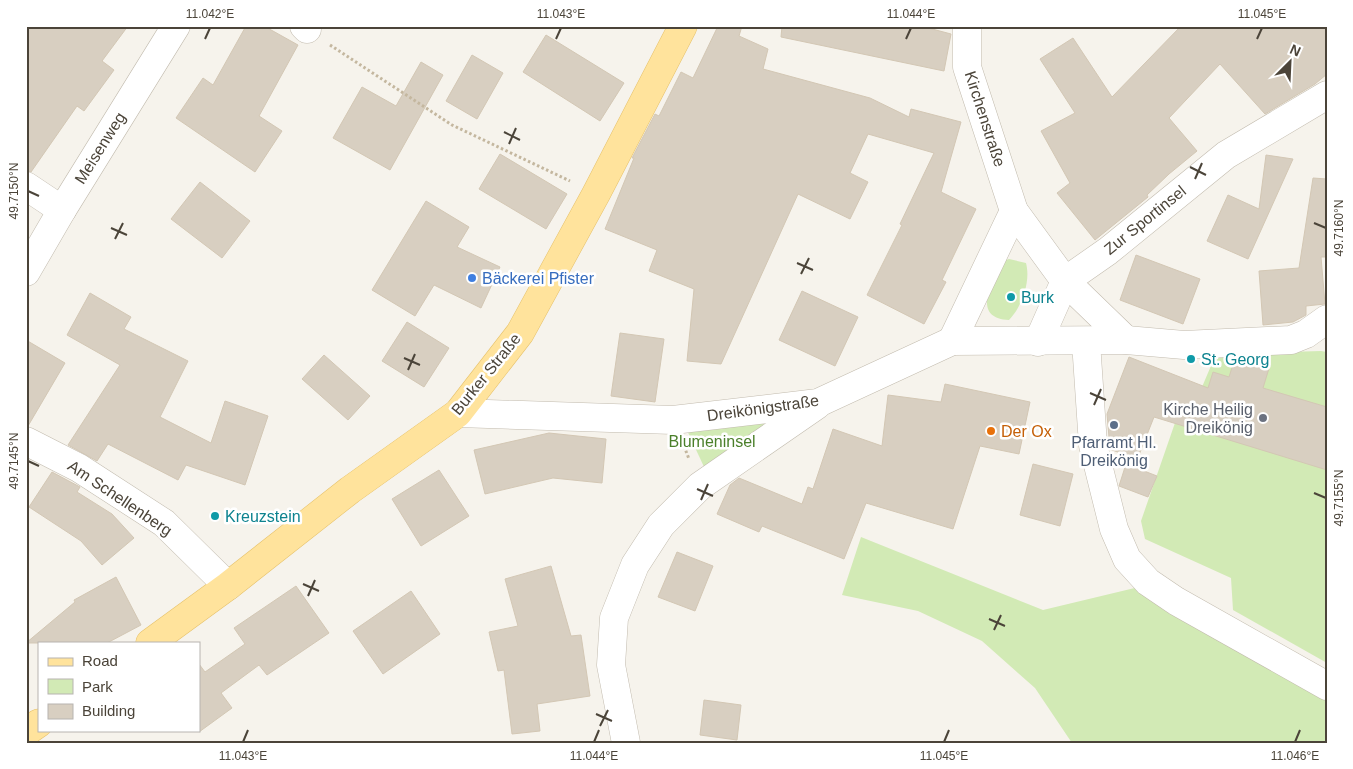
<svg xmlns="http://www.w3.org/2000/svg" width="1353" height="769" font-family="Helvetica,sans-serif">
  <style>
    .green { fill: #d2eab5 }
    .building { fill: #d8cfc1; stroke: #d3c7b4 }
    .lines { fill: none; stroke-linecap: round; stroke-linejoin: round }
    .minor-casing { stroke: #c2bbae; stroke-width: 29 }
    .major-casing { stroke: #e6c16a; stroke-width: 29 }
    .path { stroke: #c4b79f; stroke-width: 3; stroke-dasharray: 2.5 2.5; stroke-linecap: butt }
    .minor { stroke: #fff; stroke-width: 28 }
    .major { stroke: #ffe39c; stroke-width: 28 }
    .ticks { fill: none; stroke: #4b4439; stroke-width: 2 }
    .shop-dot { fill: #3f7fe0; stroke: #fff; stroke-width: 2 }
    .culture-dot { fill: #0f9aa8; stroke: #fff; stroke-width: 2 }
    .worship-dot { fill: #6b7280; stroke: #fff; stroke-width: 2 }
    .service-dot { fill: #5c6f8a; stroke: #fff; stroke-width: 2 }
    .food-dot { fill: #e8710a; stroke: #fff; stroke-width: 2 }
    .labels { text-anchor: middle; dominant-baseline: central; stroke-width: 5; stroke-linejoin: round; paint-order: stroke }
    .street-label { font-size: 16px; fill: #4b4439; stroke: #fff }
    .shop-label { font-size: 16px; fill: #366cbe; stroke: #fff; text-anchor: start }
    .culture-label { font-size: 16px; fill: #0d838f; stroke: #fff; text-anchor: start }
    .worship-label { font-size: 16px; fill: #5b616d; stroke: #fff; text-anchor: end }
    .food-label { font-size: 16px; fill: #c56008; stroke: #fff; text-anchor: start }
    .park-label { font-size: 16px; fill: #4a7f2a; stroke: #fff }
    .service-label { font-size: 16px; fill: #4e5e75; stroke: #fff }
    .neatline { fill: none; stroke: #4b4439; stroke-width: 2 }
    .ticks-label { font-size: 12px; text-anchor: middle; fill: #4b4439 }
  </style>
  <rect width="100%" height="100%" fill="#f6f3ec"/>
  <g class="green">
    <path d="M1009 259 1026 263C1031 281 1022 307 1009 320 971 318 992 283 1000 262Z"/>
    <polygon points="1321,351 1327,352 1327,663 1233,610 1231,578 1145,539 1141,521 1176,420 1188,420 1216,354"/>
    <polygon points="784,415 705,469 685,426"/>
    <polygon points="861,537 1043,610 1143,586 1327,688 1327,743 1072,743 1035,688 982,641 918,611 842,595"/>
  </g>
  <g class="building">
    <polygon points="26,26 128,26 102,61 114,70 84,111 77,106 31,172 26,170"/>
    <polygon points="246,26 264,26 298,45 259,116 282,131 255,172 176,118 203,78 213,85"/>
    <polygon points="718,26 742,26 739,36 768,49 763,69 870,98 909,117 911,109 961,122 941,192 976,209 942,280 946,282 924,324 867,295 902,225 900,224 934,153 868,134 850,173 868,182 850,219 798,194 721,364 687,361 694,289 649,271 657,250 605,229 634,158 632,158 655,114 659,116 681,72 693,78"/>
    <polygon points="782,26 921,26 951,34 944,71 781,37"/>
    <polygon points="1181,26 1327,26 1327,74 1315,84 1265,114 1220,64 1169,118 1197,151 1169,174 1147,195 1148,197 1095,240 1057,193 1070,183 1041,131 1075,113 1040,59 1073,38 1112,97"/>
    <polygon points="546,35 624,83 600,121 523,72"/>
    <polygon points="472,55 503,73 477,119 446,101"/>
    <polygon points="421,62 443,75 390,170 333,138 362,87 396,106"/>
    <polygon points="500,154 567,194 546,229 479,189"/>
    <polygon points="1266,155 1293,159 1248,259 1207,241 1228,195 1259,209"/>
    <polygon points="1313,178 1327,179 1327,257 1321,257 1325,304 1306,306 1306,315 1293,322 1263,325 1259,271 1299,268"/>
    <polygon points="200,182 250,221 222,258 171,219"/>
    <polygon points="426,201 469,227 457,247 500,267 481,308 434,285 415,316 372,290"/>
    <polygon points="1136,255 1200,279 1183,324 1120,300"/>
    <polygon points="802,291 858,317 835,366 779,340"/>
    <polygon points="90,293 131,317 124,329 188,361 160,417 211,443 225,401 268,416 245,485 186,465 178,480 108,444 97,461 68,445 120,365 67,335"/>
    <polygon points="407,322 449,348 424,387 382,361"/>
    <polygon points="620,333 664,339 655,402 611,396"/>
    <polygon points="26,340 65,363 28,426 26,426"/>
    <polygon points="324,355 370,396 348,420 302,379"/>
    <polygon points="1129,357 1208,388 1213,372 1229,377 1235,358 1248,358 1270,365 1263,388 1327,407 1327,470 1154,417 1137,460 1110,449 1107,414"/>
    <polygon points="945,384 1030,402 1019,454 980,446 953,529 866,503 844,559 762,526 759,532 717,514 730,485 739,478 802,504 808,487 813,489 833,429 882,446 888,395 941,402"/>
    <polygon points="549,433 606,439 602,483 553,478 485,494 474,450"/>
    <polygon points="1033,464 1073,474 1060,526 1020,515"/>
    <polygon points="1126,464 1157,476 1148,497 1119,486"/>
    <polygon points="439,470 469,516 421,546 392,499"/>
    <polygon points="52,472 80,487 77,492 112,514 134,538 102,565 81,541 29,507"/>
    <polygon points="677,552 713,566 695,611 658,597"/>
    <polygon points="551,566 571,636 581,635 590,696 537,704 540,731 512,734 504,670 498,671 489,632 518,626 505,579"/>
    <polygon points="116,577 141,625 107,643 26,643 75,602 74,600"/>
    <polygon points="296,586 329,633 267,675 259,665 221,693 232,708 199,732 199,664 205,672 245,644 234,628"/>
    <polygon points="411,591 440,634 383,674 353,631"/>
    <polygon points="704,700 741,705 737,740 700,735"/>
  </g>
  <g class="lines">
    <defs>
      <g id="minor">
        <polyline points="304,26 307,29"/>
        <polyline points="967,26 967,67 1014,211 1065,281 1126,340"/>
        <polyline points="26,186 62,210"/>
        <polyline points="26,272 62,210 176,26"/>
        <polyline points="952,341 1014,211"/>
        <polyline points="1038,342 1065,281 1108,251 1226,155 1327,95"/>
        <polyline points="1086,342 1093,445 1114,529 1127,559 1148,582 1176,601 1327,686"/>
        <polyline points="458,413 673,420 818,403 952,341 1126,340 1184,345 1291,340 1306,334 1327,319"/>
        <polyline points="26,441 79,468 164,523 228,586"/>
        <polyline points="626,743 611,665 614,618 635,565 661,525 700,486 817,405"/>
      </g>
      <g id="major">
        <polyline points="150,643 228,586 350,490 458,413 520,333 596,194 683,26"/>
        <polyline points="26,732 39,723"/>
      </g>
    </defs>
    <use href="#minor" class="minor-casing"/>
    <use href="#major" class="major-casing"/>
    <g class="path">
      <polyline points="330,45 452,125 570,181"/>
      <polyline points="684,446 689,459"/>
    </g>
    <use href="#minor" class="minor"/>
    <use href="#major" class="major"/>
  </g>
  <path class="ticks" d="M205 39 210 28M556 39 561 28M906 39 911 28M1257 39 1262 28M504 132 520 140M509 144 516 128M1190 167 1206 175M1195 179 1202 163M28 191 39 196M1314 223 1326 228M111 228 127 235M115 239 123 223M797 263 813 270M801 274 809 258M404 358 420 365M408 370 415 354M1090 393 1106 400M1094 405 1101 389M28 461 39 466M697 489 713 496M1314 493 1326 498M701 500 708 484M303 584 319 591M308 596 315 580M989 619 1005 626M994 630 1001 615M596 714 612 721M600 726 608 710M243 742 248 730M594 742 599 730M944 742 949 730M1295 742 1300 730"/>
  <circle class="shop-dot" cx="472" cy="278" r="5"/>
  <g class="culture-dot">
    <circle cx="1011" cy="297" r="5"/>
    <circle cx="1191" cy="359" r="5"/>
    <circle cx="215" cy="516" r="5"/>
  </g>
  <circle class="worship-dot" cx="1263" cy="418" r="5"/>
  <circle class="service-dot" cx="1114" cy="425" r="5"/>
  <circle class="food-dot" cx="991" cy="431" r="5"/>
  <g class="labels">
    <g class="street-label">
      <text transform="translate(985 119) rotate(72)">Kirchenstraße</text>
      <text transform="translate(100 148) rotate(-58)">Meisenweg</text>
      <text transform="translate(1145 220) rotate(-39)">Zur Sportinsel</text>
      <text transform="translate(486 374) rotate(-51)">Burker Straße</text>
      <text transform="translate(763 408) rotate(-8)">Dreikönigstraße</text>
      <text transform="translate(120 498) rotate(34)">Am Schellenberg</text>
    </g>
    <g class="shop-label">
      <text x="482" y="278">Bäckerei Pfister</text>
    </g>
    <g class="culture-label">
      <text x="1021" y="297">Burk</text>
      <text x="1201" y="359">St. Georg</text>
      <text x="225" y="516">Kreuzstein</text>
    </g>
    <g class="worship-label">
      <text x="1253" y="409">Kirche Heilig<tspan x="1253" dy="18">Dreikönig</tspan></text>
    </g>
    <g class="food-label">
      <text x="1001" y="431">Der Ox</text>
    </g>
    <g class="park-label">
      <text x="712" y="441">Blumeninsel</text>
    </g>
    <g class="service-label">
      <text x="1114" y="442">Pfarramt Hl.<tspan x="1114" dy="18">Dreikönig</tspan></text>
    </g>
  </g>
  <rect width="1353" height="769" fill="none" stroke="#ffffff" stroke-width="55"/>
  <rect x="38" y="642" width="162" height="90" fill="#ffffff" stroke="#b7b4b0"/>
  <rect x="48" y="658" width="25" height="8" fill="#ffe39c" stroke="#b7b4b0"/>
  <text x="82" y="666" font-size="15" fill="#4b4439">Road</text>
  <rect x="48" y="679" width="25" height="15" fill="#d2eab5" stroke="#b7b4b0"/>
  <text x="82" y="692" font-size="15" fill="#4b4439">Park</text>
  <rect x="48" y="704" width="25" height="15" fill="#d8cfc1" stroke="#b7b4b0"/>
  <text x="82" y="716" font-size="15" fill="#4b4439">Building</text>
  <g transform="translate(1290 62) rotate(24)" stroke="#ffffff" stroke-width="4" paint-order="stroke">
  <path d="M0-4L9 19L0 12L-9 19Z" fill="#4b4439"/>
  <text y="-8" font-size="14" font-weight="bold" text-anchor="middle" fill="#4b4439">N</text>
  </g>
  <rect x="28" y="28" width="1298" height="714" class="neatline"/>
  <g class="ticks-label">
    <text x="210" y="18">11.042°E</text>
    <text x="561" y="18">11.043°E</text>
    <text x="911" y="18">11.044°E</text>
    <text x="1262" y="18">11.045°E</text>
    <text transform="translate(14 191) rotate(-90)" y="4">49.7150°N</text>
    <text transform="translate(1339 228) rotate(-90)" y="4">49.7160°N</text>
    <text transform="translate(14 461) rotate(-90)" y="4">49.7145°N</text>
    <text transform="translate(1339 498) rotate(-90)" y="4">49.7155°N</text>
    <text x="243" y="760">11.043°E</text>
    <text x="594" y="760">11.044°E</text>
    <text x="944" y="760">11.045°E</text>
    <text x="1295" y="760">11.046°E</text>
  </g>
</svg>
